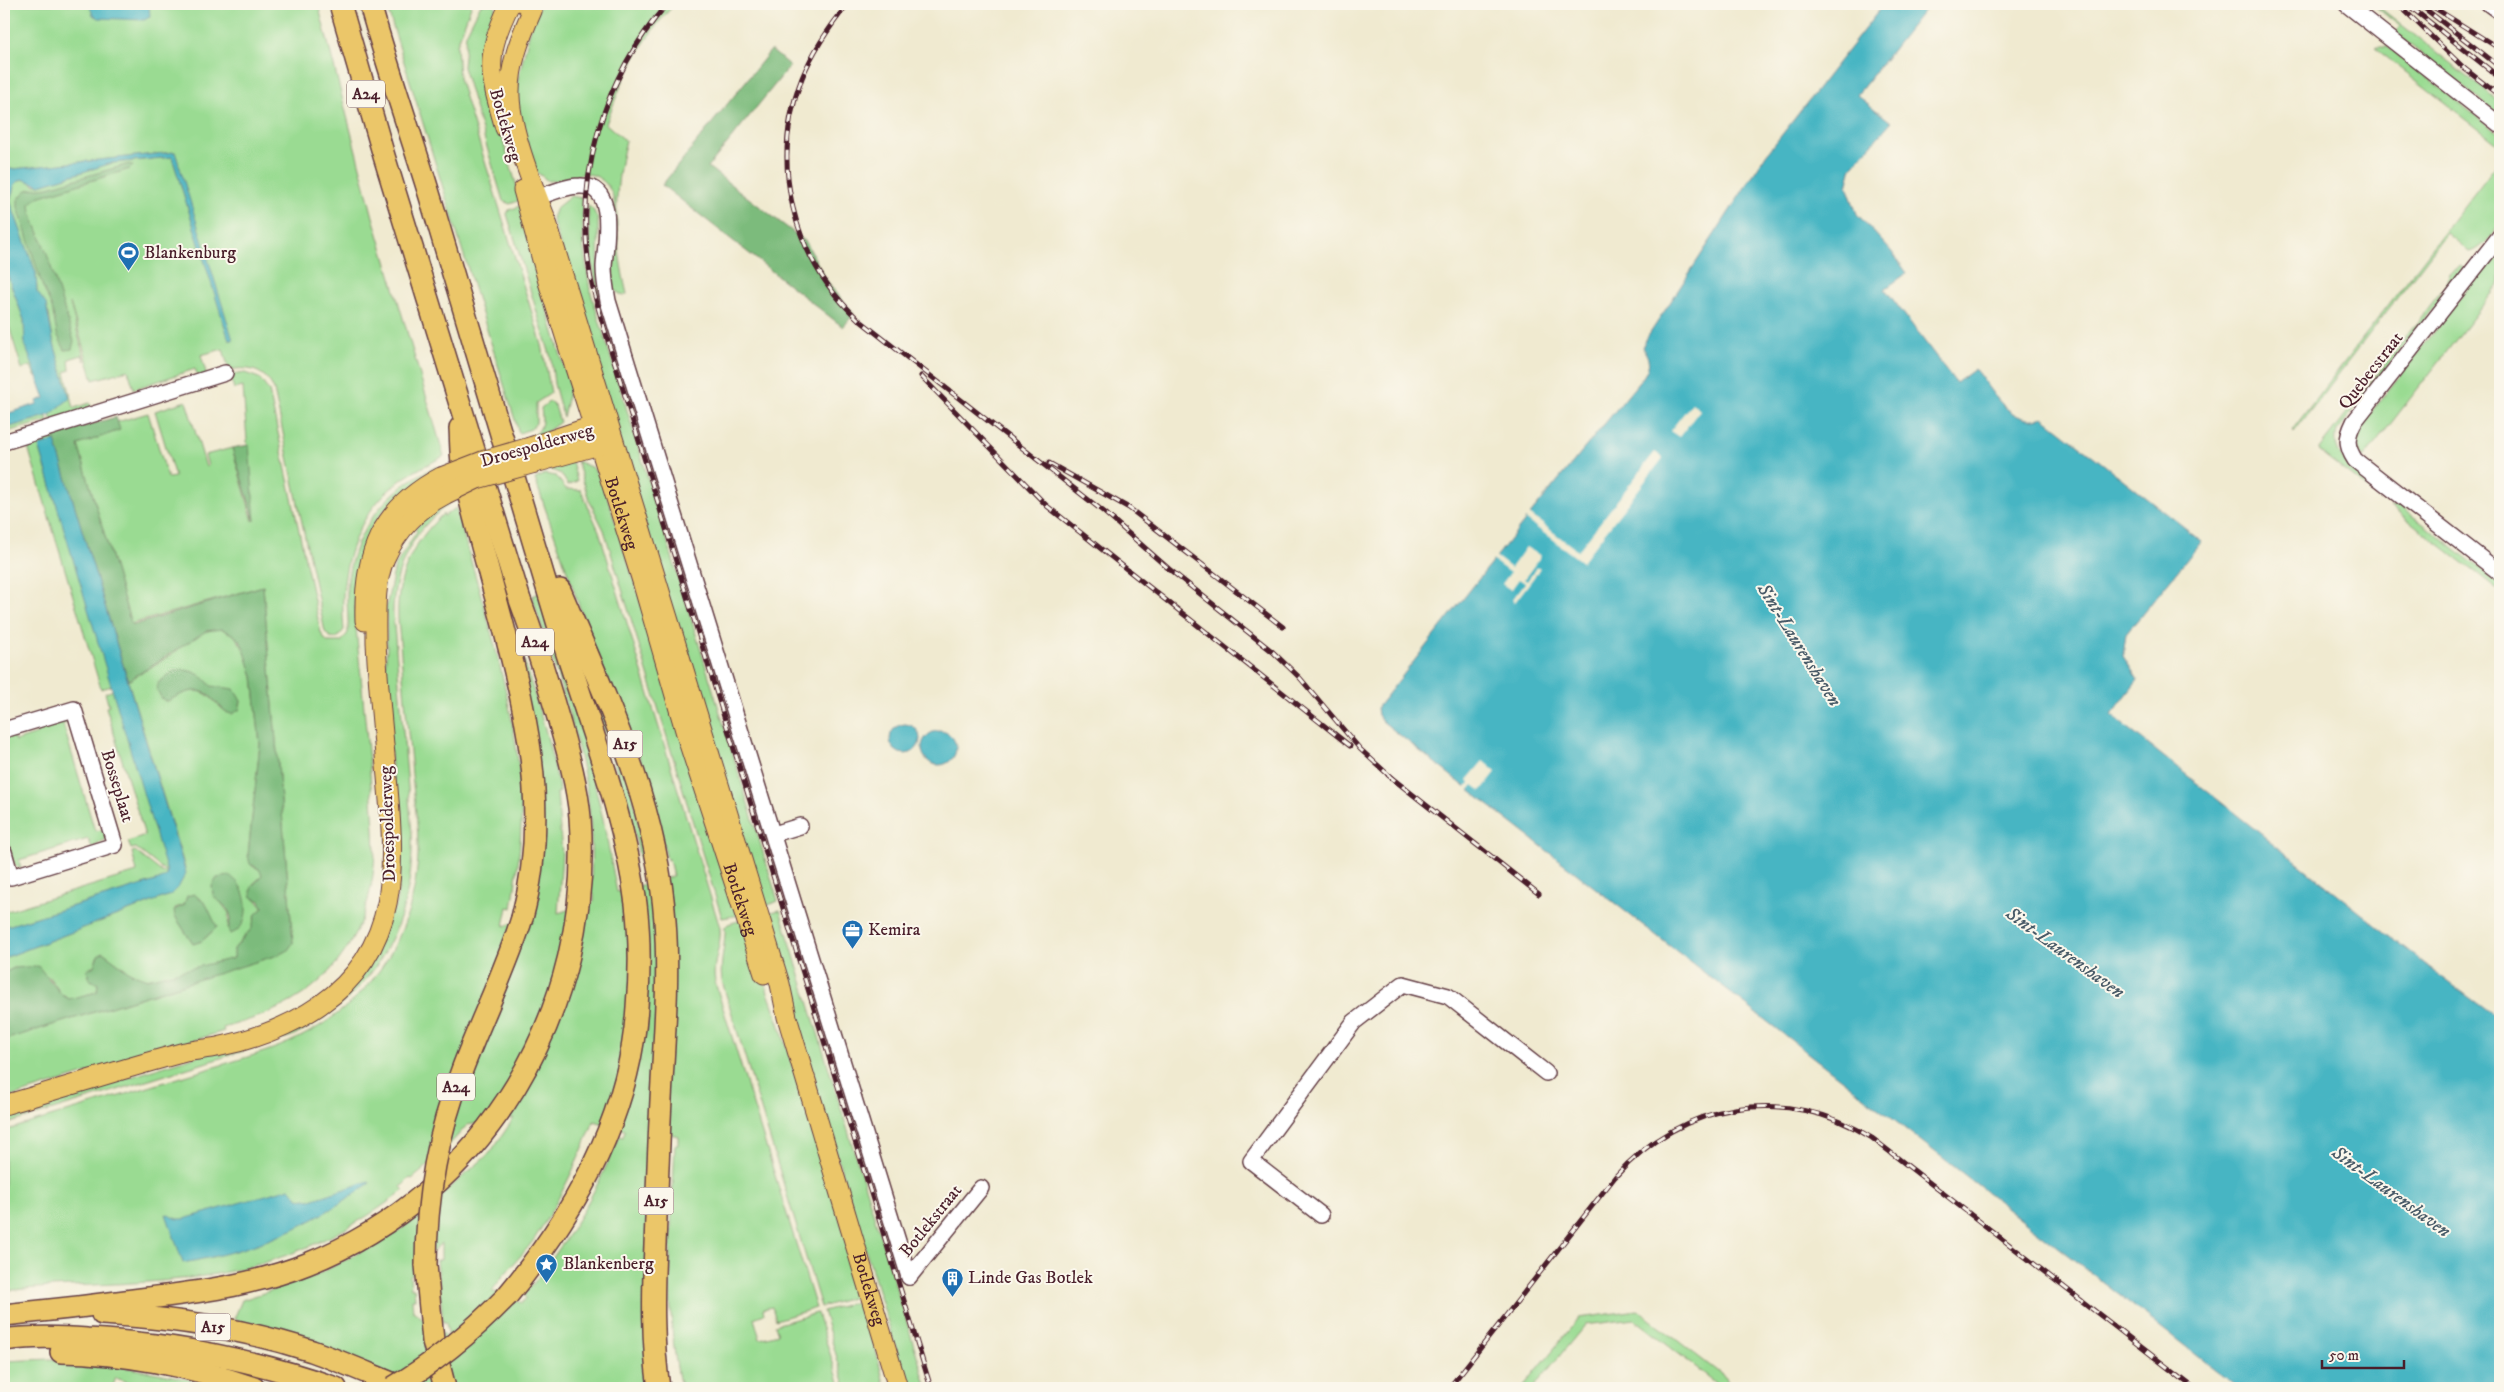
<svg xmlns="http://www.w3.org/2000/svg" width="2504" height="1392" font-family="'IM FELL DW Pica',serif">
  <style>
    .green { fill: #9adb92; stroke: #727d5e; fill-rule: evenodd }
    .forest { fill: #7bbb7c; stroke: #626d54 }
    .water { fill: #47b5c3; stroke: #486a77 }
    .pier { fill: #f0ead0 }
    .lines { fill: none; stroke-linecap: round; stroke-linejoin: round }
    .minor-casing { stroke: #633d44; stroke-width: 18 }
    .major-casing { stroke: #633d44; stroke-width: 21 }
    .highway-casing { stroke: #633d44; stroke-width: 24 }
    .minor { stroke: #fff; stroke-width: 15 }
    .major { stroke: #ebc669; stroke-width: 19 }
    .highway { stroke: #ebc669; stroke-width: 21 }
    .rail-casing { stroke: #4a1f2b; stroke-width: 5 }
    .rail { stroke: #fbf7ec; stroke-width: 3; stroke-dasharray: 9; stroke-linecap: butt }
    .major-bridge-casing { stroke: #633d44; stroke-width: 21; stroke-linecap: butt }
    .highway-bridge-casing { stroke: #633d44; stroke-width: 24; stroke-linecap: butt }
    .major-bridge { stroke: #ebc669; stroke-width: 19 }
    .highway-bridge { stroke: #ebc669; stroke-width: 21 }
    .labels { text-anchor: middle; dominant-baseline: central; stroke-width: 4; stroke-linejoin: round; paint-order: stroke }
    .shield { fill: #fbf7ec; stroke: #7f6065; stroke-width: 1 }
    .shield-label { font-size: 16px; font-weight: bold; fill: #4a1f2b }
    .street-label { font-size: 18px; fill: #4a1f2b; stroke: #fbf7ec }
    .poi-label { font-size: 18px; fill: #4a1f2b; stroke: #fbf7ec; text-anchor: start }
    .water-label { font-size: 19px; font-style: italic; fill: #495b68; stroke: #fbf7ec }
  </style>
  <rect width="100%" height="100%" fill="#fbf7ec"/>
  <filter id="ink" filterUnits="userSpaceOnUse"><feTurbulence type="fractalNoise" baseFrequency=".02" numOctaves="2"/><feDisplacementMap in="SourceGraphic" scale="10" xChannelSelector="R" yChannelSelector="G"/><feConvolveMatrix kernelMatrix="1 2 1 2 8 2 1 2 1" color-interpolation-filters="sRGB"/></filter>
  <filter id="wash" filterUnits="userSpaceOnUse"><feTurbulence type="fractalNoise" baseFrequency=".0096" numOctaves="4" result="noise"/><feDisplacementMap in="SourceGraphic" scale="20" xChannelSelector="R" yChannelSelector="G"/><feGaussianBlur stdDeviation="1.12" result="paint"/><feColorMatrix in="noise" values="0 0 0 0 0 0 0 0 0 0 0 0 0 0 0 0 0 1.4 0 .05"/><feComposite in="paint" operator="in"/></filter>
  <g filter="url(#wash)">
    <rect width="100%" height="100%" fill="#f0ead0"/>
    <g class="green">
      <path d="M4 4H318L373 217 444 456C432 463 419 468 407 476 354 511 338 570 344 630L337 638 330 637 325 632 274 390C266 370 249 366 229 370L223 349 201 355 207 376 199 379 195 369 134 389 128 370 93 380 70 303 85 361 82 355 69 359 70 370 65 372 74 408 90 403 92 411 51 420 50 415 70 398 53 340 49 314 37 292 36 273 10 201 15 184 22 179H27L34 185H40L112 163 172 157 230 341 175 152 4 170Z"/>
      <polygon points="386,4 469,4 471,6 457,45 459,78 542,345 551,393 536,403 536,423 531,429 519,433"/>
      <polygon points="481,4 494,4 497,14 497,121 521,200 510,204 503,201 463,67 466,34"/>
      <path d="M542 4H675C641 39 622 79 606 124L626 141C612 190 615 245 627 294L623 296 611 288C612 263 617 225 614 202 613 188 600 174 586 174 576 174 562 181 548 181L534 170 514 95 534 15Z"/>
      <polygon points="2372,4 2375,4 2500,102 2500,116 2395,33 2400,26"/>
      <polygon points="2377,47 2388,47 2500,135 2500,146 2375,48"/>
      <path d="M2500 160C2500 172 2503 213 2500 223 2498 232 2479 251 2470 252L2447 233 2294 432 2292 430Z"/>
      <polygon points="571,196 582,198 583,244 590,290 778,901 761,908 552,218 556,208"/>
      <polygon points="523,205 538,279 570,386 563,417 554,384 551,358 507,214 509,210"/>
      <polygon points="588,205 594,211 598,220 599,303 590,250"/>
      <path d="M2500 246V283L2364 458C2354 447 2355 435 2362 424Z"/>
      <polygon points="4,266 24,320 25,345 38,375 35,376 31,366 22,369 4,310"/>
      <path d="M2461 266 2463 268V271L2337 431C2329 460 2361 473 2380 488V499L2318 450 2446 285 2450 273Z"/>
      <path d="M245 373 259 378 269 391 321 633 327 642H341L348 633C349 618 346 602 347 587 351 532 388 487 437 466L439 472C409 488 383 503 367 536 346 583 358 639 362 687 367 742 373 796 375 851 373 917 343 977 281 1007 263 1016 243 1022 223 1028L224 1031 4 1099V1040L175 987 293 943 263 586 131 624 78 445 119 430 117 422 148 413 168 478 175 477 155 411 186 401 206 467 208 466 205 455 232 448 253 521 243 387 234 389 230 375Z"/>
      <path d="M550 401 555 406 560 422 548 431 528 439V438C543 432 543 422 541 408Z"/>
      <polygon points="4,411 10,427 47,416 48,421 6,432 4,431 6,426"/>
      <polygon points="54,435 55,441 39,446 112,686 101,689 27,444"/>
      <polygon points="572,461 577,481 568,485 561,474 549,469"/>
      <polygon points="577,461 593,468 602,480 740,915 722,918 604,530 589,500"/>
      <path d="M545 474 556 476 566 489 581 490 599 531 720 928C722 947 711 963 715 982L816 1308 776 1320 772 1307 763 1309 764 1314 754 1318 760 1339 778 1334 775 1325 817 1313 841 1388H681C663 1309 672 1225 675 1145H678V1136L651 1129 654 1388H418L309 1345 234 1319 242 1300 315 1276 399 1231 490 1153 514 1118 467 1125C450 1145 432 1163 412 1179L410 1178 401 1187 404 1190C342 1239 268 1269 189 1278 128 1286 65 1284 4 1291V1131L264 1052C354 1022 413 953 418 856 419 825 413 793 411 762 406 714 402 666 398 618 396 576 413 542 443 514L444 516 456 508C481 600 514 694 521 790 523 830 518 869 512 908L508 907 504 926 535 916 538 899 535 898 517 654 522 653 547 736 560 792 557 793 562 854 558 913 594 902V894L591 893C592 853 592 814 584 775 572 714 550 655 532 596L539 593 595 768 592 773 603 819 617 892 673 876 669 859 667 860 651 792 638 753 590 637 535 479ZM594 1121 625 1130 623 1137 619 1136C596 1195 564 1247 524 1295L526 1298 522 1303 492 1291C503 1274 520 1258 533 1241 558 1203 577 1164 594 1121ZM441 1243V1260H437L443 1322H446L449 1338 413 1311 412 1299H415L414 1288H411L410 1276Z"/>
      <path d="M448 501 449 504C412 530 393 570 393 614L412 834C415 923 373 998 292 1036L4 1125V1114L118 1081 314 1019 396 906 400 875V854L384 679 387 648 386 608 395 566 417 531 415 529 430 514Z"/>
      <polygon points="2400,506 2500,584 2500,591 2391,507"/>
      <path d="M214 629H222L234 635 244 649 253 676 260 744 248 855 252 866 259 869 263 875 253 884 256 899 263 908 256 914 252 928 234 949 235 957C221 963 154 982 141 978 121 971 119 956 97 957L96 964 87 970 89 979 98 984 97 992 69 999 62 995 49 977 14 968 4 973V958L170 895 178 888 185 868 128 681 171 655 198 634ZM206 681 210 686 241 701 239 710 228 713C213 704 209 687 188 692 179 693 173 700 165 701ZM212 891 245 917 237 931 228 929 229 913ZM187 896 200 898 217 927 202 941 193 944 175 916V908L184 905Z"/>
      <polygon points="587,676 627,763 648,874 643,874 632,822"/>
      <polygon points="114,690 166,865 166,876 159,880 4,927 4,912 137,872 132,852 135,851 163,873 165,871 136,848 131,849 128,842 145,836 106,707 109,706 105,693"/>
      <path d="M66 717 71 721 63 724 95 831 105 829 106 839 92 848 88 839 19 860 21 869C0 864 4 756 4 734L11 732 15 741 37 734 34 725Z"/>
      <polygon points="780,910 927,1388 908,1388 763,914"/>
      <path d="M742 920 779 1023 861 1287 855 1297 821 1307 722 981C719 963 726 945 725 927L728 924Z"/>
      <polygon points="857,1302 862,1318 868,1317 885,1388 846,1388 823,1311"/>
      <polygon points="1638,1310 1726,1378 1731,1388 1719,1388 1715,1382 1634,1319 1585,1325 1533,1388 1522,1388 1579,1318"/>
      <path d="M51 1359C111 1363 168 1374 226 1388H145L116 1378 112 1388H4V1361Z"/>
    </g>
    <g class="forest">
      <polygon points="771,50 790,66 708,167 806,242 827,281 854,314 843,327 662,185"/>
      <polygon points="129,164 133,166 130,169 38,197 30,204 31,213 47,254 74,341 72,349 65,350 57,334 52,308 42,285 18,207 18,200 25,191 30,189 48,187"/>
      <path d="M116 417 120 430 78 445 131 624 134 625 263 586 293 943 288 950 278 955 4 1040V973L14 968 38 966 62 995 69 999 97 992 98 984 89 979 87 970 94 966 98 955 103 952 131 973 147 979 234 958V949L252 928 256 914 263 908 260 901 252 897C248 884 257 884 262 875L259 869 250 864 248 855 260 744 253 676 244 649 240 641 234 635 222 629 206 631 128 681 55 441 54 435Z"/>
      <polygon points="249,445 255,521 232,448"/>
      <path d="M175 670C191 669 201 673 211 686L234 689 241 701 239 710 232 714 228 713C222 709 218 704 213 699 200 684 183 693 168 701L162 699 157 690 158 683Z"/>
      <path d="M229 876C249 884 254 928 230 934 226 927 232 922 230 914 227 905 218 902 213 895L212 886 217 878Z"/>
      <polygon points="194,894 206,904 217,927 202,941 193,944 175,916 174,910 184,905 187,896"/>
    </g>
    <g class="water">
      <polygon points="89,4 149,4 150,17 144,20 98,18 93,15"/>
      <path d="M1884 4H1929L1857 95 1891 122 1852 167 1847 186 1857 214 1891 251 1907 273 1885 289 1956 383 1975 369C1991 390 2012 429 2043 417L2202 541 2126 634 2123 656 2138 680 2111 715 2439 975 2500 1020V1388H2239L1478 797 1382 721 1378 715 1377 708 1523 523 1643 377C1651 365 1650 359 1642 347L1647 338 1766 155Z"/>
      <polygon points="175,152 233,340 229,340 172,157 112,163 40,185 22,179 15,184 10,201 36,273 37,292 46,304 53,340 70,398 50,415 10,427 6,414 37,404 37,401 45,398 25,345 24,320 4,266 4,170"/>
      <polygon points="55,441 186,873 178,888 170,895 4,958 4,927 159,880 166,876 167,872 39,446"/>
      <circle cx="905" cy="739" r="15"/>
      <circle cx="939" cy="748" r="17"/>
      <path d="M369 1181 370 1183C307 1228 259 1249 183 1263L166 1214 178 1219H184L290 1188 298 1198 311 1200Z"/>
    </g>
    <g class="pier">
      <polygon points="1692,403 1700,410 1679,437 1670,431"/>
      <polygon points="1655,452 1663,458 1582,562 1524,518 1528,513 1578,551"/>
      <polygon points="1526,547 1541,556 1524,579 1527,581 1537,567 1540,569 1515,602 1512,600 1525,583 1519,579 1511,590 1502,584 1510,573 1491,559 1494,555 1511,568"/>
      <polygon points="1483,761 1496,772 1481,791 1473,785 1467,792 1464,790 1470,783 1467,780"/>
    </g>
  </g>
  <g filter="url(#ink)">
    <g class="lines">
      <defs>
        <g id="minor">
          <polyline points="2346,4 2500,125"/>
          <polyline points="2489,4 2500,12"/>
          <path d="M528 201C544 196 563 186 580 186 618 185 605 244 604 267 604 278 606 290 608 301L909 1277"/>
          <path d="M2500 236 2354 422C2346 438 2346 446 2355 460L2500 573"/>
          <polyline points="4,442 225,373"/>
          <polyline points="4,730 74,709 115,845 11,877 4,852"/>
          <polyline points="774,834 800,826"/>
          <polyline points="1321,1215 1251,1161 1354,1022 1403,984 1448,996 1546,1073"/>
          <polyline points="909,1277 981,1188"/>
        </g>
        <g id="major">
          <path id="s1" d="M525 4 532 11C520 38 509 66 510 96 511 132 533 186 546 219L780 984 787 1017 898 1388"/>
          <path d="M505 128C489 73 484 57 510 4"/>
          <path id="s2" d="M523 190 548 282 642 581 689 744 764 974"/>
          <polyline points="530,447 593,426 604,427"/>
          <polyline points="535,463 599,445 606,435"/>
          <path d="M365 621C363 555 380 509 441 477"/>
          <path d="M4 1105C64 1088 124 1068 185 1052 196 1050 206 1049 217 1047 252 1040 290 1026 320 1005 402 948 395 864 387 777 383 732 378 687 376 642 376 615 374 583 385 558 398 529 419 508 446 494"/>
        </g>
        <g id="highway">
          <path d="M370 4C390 77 416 148 437 220 478 353 517 487 557 621 584 714 624 807 636 904 640 938 640 973 637 1007 630 1115 575 1214 507 1296"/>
          <path d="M460 428C461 443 460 459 464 473 469 500 477 527 484 554 516 676 556 792 522 918"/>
          <path d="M560 590C605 696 657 803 665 921 669 973 665 1028 662 1081 659 1135 657 1190 655 1245 653 1293 652 1341 659 1388"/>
          <polyline points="426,1265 433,1341 445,1388"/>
          <path d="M102 1314C173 1318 245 1329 312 1351 343 1362 374 1376 404 1388"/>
          <path d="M4 1315C55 1310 106 1304 157 1297 207 1291 260 1283 307 1264 487 1193 594 1008 580 817 577 784 568 753 559 721 547 680 535 640 520 600L384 156 340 4"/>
          <path d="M4 1340C31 1336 60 1337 87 1339 172 1343 255 1360 336 1388"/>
          <path d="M61 1352C126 1353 193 1367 254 1388"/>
        </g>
      </defs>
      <use href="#minor" class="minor-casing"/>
      <use href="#major" class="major-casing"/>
      <use href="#highway" class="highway-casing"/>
      <use href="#minor" class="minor"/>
      <use href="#major" class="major"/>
      <use href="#highway" class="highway"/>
      <defs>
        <g id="rail">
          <path d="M667 4C603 78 574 176 590 274 594 297 602 320 609 344L931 1388"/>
          <path d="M848 4C830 26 813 51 802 78 769 163 792 258 858 319L1104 512 1169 569 1273 652 1300 678 1360 749 1393 779"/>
          <polyline points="2398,4 2465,69 2500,96"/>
          <polyline points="2419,4 2500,67"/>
          <polyline points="2430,5 2500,49"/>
          <polyline points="2412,8 2500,78"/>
          <polyline points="921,376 1047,506 1350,746"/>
          <polyline points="1049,463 1129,508 1283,627"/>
          <polyline points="1388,775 1539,894"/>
          <path d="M1449 1388 1615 1177C1682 1101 1786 1084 1872 1138L2194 1388"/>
        </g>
      </defs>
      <use href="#rail" class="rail-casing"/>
      <use href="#rail" class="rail"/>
      <defs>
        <g id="major-bridge">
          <polyline points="441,477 485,460 530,447"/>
          <polyline points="446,494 477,479 535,463"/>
        </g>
        <g id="highway-bridge">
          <path d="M426 1265C426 1199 438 1132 462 1070 481 1019 506 970 522 918"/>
          <path d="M392 1388C435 1363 472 1332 507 1296"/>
        </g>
      </defs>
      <use href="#major-bridge" class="major-bridge-casing"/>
      <use href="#highway-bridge" class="highway-bridge-casing"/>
      <use href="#major-bridge" class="major-bridge"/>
      <use href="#highway-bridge" class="highway-bridge"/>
    </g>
  </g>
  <defs>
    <symbol id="stadium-pin" viewBox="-11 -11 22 30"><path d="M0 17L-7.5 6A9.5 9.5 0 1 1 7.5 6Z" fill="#1f6fb2" stroke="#fbf7ec"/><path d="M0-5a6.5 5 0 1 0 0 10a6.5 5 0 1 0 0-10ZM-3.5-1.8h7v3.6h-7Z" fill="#fff"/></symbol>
    <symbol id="office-pin" viewBox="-11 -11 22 30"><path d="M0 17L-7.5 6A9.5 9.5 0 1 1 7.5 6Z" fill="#1f6fb2" stroke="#fbf7ec"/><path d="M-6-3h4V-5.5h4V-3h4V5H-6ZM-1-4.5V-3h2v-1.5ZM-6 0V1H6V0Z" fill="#fff"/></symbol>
    <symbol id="sight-pin" viewBox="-11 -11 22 30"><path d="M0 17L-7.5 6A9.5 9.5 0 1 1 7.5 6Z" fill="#1f6fb2" stroke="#fbf7ec"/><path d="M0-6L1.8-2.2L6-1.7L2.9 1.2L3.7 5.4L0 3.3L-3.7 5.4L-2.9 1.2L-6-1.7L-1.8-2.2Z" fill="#fff"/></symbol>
    <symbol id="building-pin" viewBox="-11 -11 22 30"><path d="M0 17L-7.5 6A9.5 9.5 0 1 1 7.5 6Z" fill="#1f6fb2" stroke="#fbf7ec"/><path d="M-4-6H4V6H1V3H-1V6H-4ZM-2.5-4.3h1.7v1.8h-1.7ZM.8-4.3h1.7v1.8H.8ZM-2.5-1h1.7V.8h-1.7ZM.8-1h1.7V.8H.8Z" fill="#fff"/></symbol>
  </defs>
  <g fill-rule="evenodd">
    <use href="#stadium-pin" x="116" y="240" width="25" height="34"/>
    <use href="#office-pin" x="840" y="918" width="25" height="34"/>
    <use href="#sight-pin" x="534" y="1252" width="25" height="34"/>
    <use href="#building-pin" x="940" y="1266" width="25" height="34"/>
  </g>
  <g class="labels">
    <g class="shield">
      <rect x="347" y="80.5" width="38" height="27" rx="4"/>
      <rect x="516" y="628.5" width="38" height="27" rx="4"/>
      <rect x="607.5" y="730.5" width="35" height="27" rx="4"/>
      <rect x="437" y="1073.5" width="38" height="27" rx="4"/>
      <rect x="638.5" y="1187.5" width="35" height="27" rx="4"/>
      <rect x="195.5" y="1313.5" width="35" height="27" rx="4"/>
    </g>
    <g class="shield-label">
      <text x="366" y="94">A24</text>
      <text x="535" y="642">A24</text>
      <text x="625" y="744">A15</text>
      <text x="456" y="1087">A24</text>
      <text x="656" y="1201">A15</text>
      <text x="213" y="1327">A15</text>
    </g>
    <g class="street-label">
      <text transform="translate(505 125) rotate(74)">Botlekweg</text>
      <text transform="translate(2371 371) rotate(-52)">Quebecstraat</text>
      <text transform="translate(537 446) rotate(-16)">Droespolderweg</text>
      <text stroke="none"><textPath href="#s2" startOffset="338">Botlekweg</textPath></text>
      <text transform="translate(117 786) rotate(73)">Bosseplaat</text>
      <text transform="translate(388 824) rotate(-92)">Droespolderweg</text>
      <text stroke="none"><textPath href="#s2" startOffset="742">Botlekweg</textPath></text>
      <text transform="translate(931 1221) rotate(-51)">Botlekstraat</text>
      <text stroke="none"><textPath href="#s1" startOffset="1345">Botlekweg</textPath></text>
    </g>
    <g class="poi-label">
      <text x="144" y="253">Blankenburg</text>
      <text x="868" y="930">Kemira</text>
      <text x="563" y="1264">Blankenberg</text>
      <text x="968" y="1278">Linde Gas Botlek</text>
    </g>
    <g class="water-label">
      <text transform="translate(1799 645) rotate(58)">Sint-Laurenshaven</text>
      <text transform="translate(2065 953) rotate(36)">Sint-Laurenshaven</text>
      <text transform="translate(2391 1192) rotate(36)">Sint-Laurenshaven</text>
    </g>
  </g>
  <rect width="2504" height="1392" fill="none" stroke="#fbf7ec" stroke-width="20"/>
  <path d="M2322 1360v8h82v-8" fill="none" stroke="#4a1f2b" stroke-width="2.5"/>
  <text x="2329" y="1360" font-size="15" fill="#4a1f2b" stroke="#fbf7ec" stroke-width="4" paint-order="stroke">50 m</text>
</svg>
